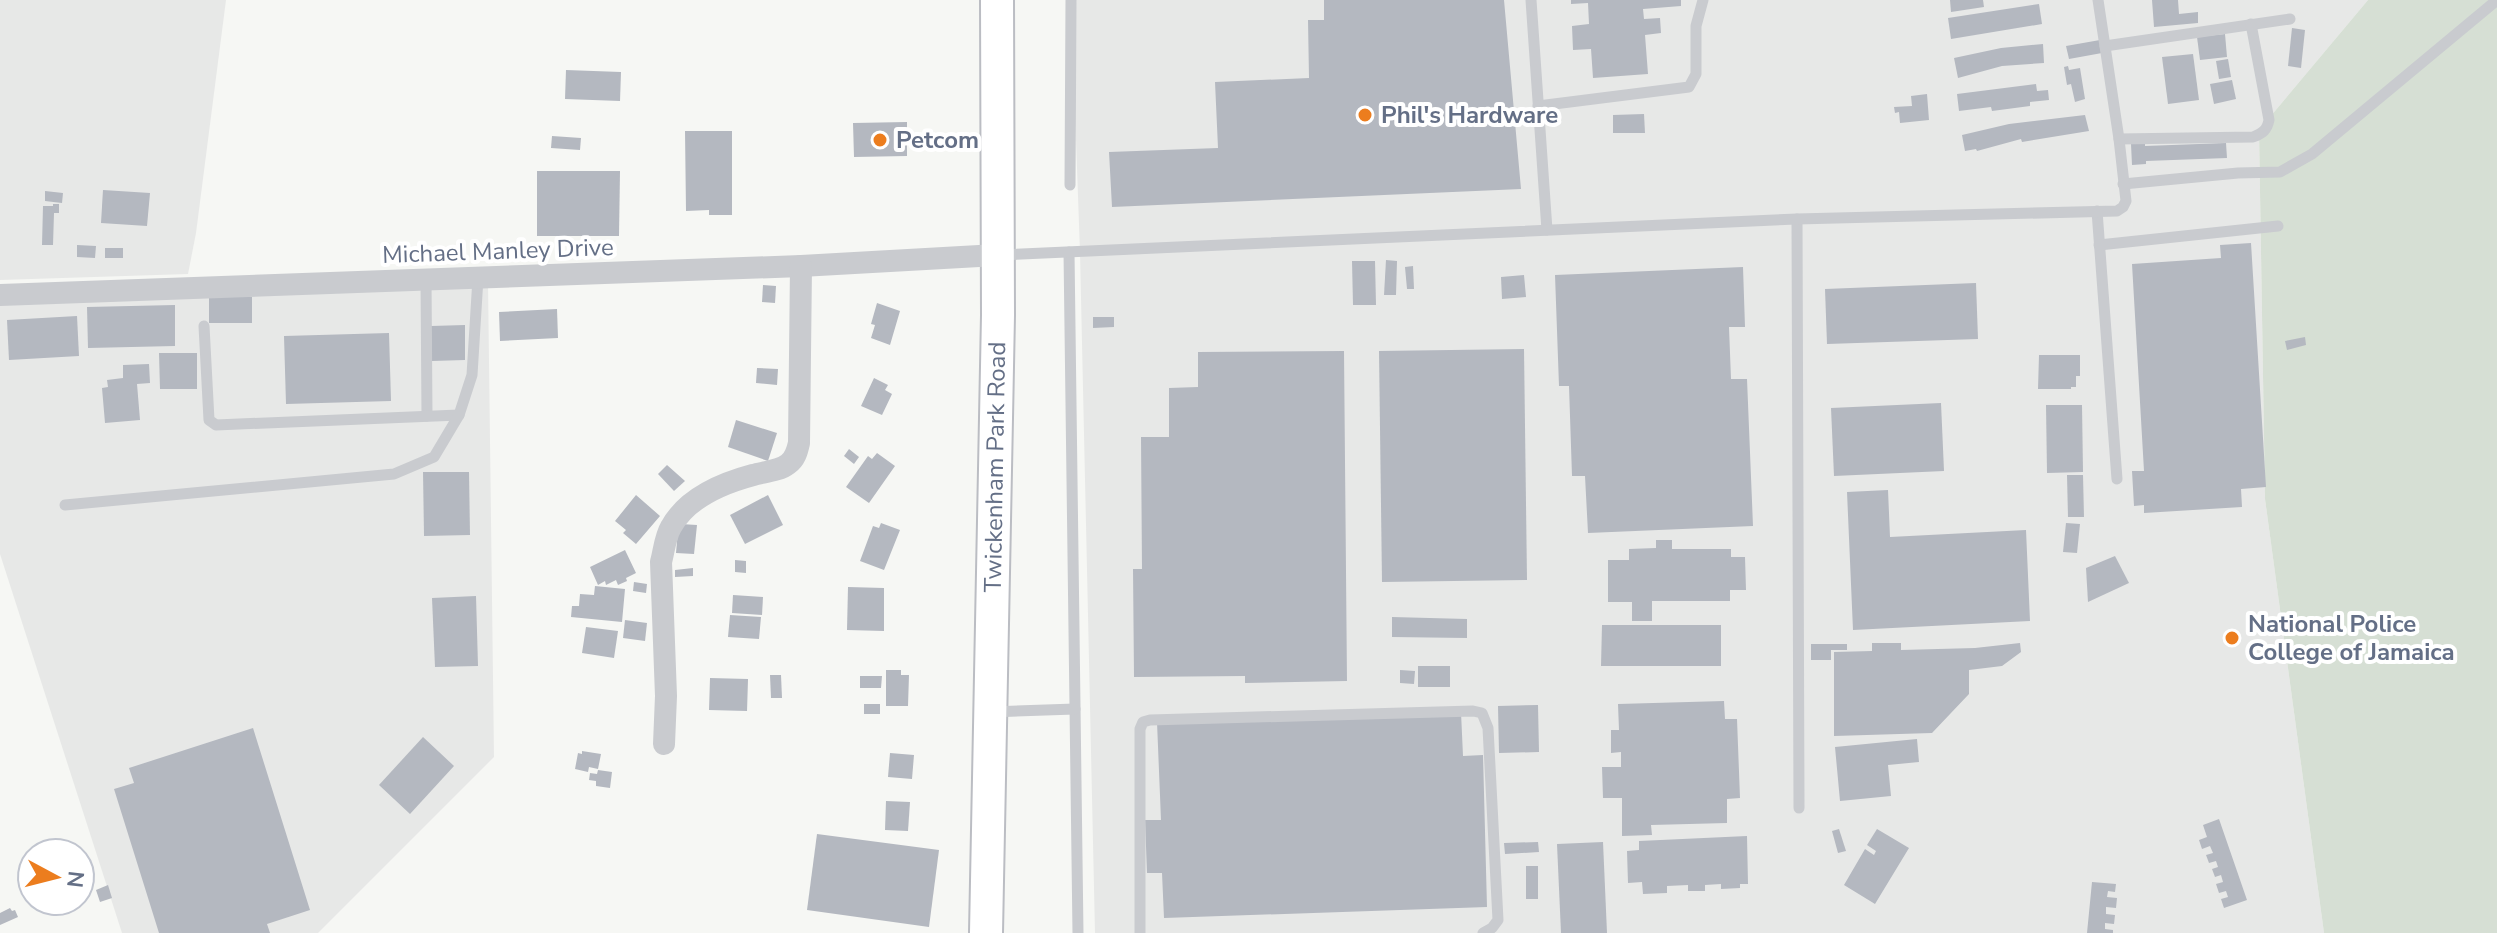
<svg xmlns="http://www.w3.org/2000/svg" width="2497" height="933" font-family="'Nunito Sans',sans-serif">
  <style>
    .built { fill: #e7e8e7 }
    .green { fill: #d6dfd4 }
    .building { fill: #b4b8c0 }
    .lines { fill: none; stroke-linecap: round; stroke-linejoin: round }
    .secondary-casing { stroke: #bbbdc3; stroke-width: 36 }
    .service { stroke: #c9cbcf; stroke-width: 11 }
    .minor { stroke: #c9cbcf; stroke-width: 22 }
    .secondary { stroke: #fff; stroke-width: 32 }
    .poi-dot { fill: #ec7d1e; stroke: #fff; stroke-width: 3 }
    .labels { text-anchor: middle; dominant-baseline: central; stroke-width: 8; stroke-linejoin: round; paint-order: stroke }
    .poi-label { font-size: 24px; font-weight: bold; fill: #646f86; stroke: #fff; text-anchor: start }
    .street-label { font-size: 24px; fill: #646f86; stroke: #fff }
  </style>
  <rect width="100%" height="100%" fill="#f6f7f4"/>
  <g class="built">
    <polygon points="0,0 226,0 196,233 188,274 0,280"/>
    <polygon points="1071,0 2368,0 2259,130 2265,499 2324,933 1095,933 1080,252"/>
    <polygon points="488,282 494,757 318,933 122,933 0,554 0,299"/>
  </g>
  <polygon class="green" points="2368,0 2497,0 2497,933 2324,933 2265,499 2259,130"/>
  <g class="building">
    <polygon points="1324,0 1504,0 1521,189 1112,207 1109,152 1218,148 1215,82 1309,78 1308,20 1324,20"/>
    <polygon points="1571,0 1681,0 1681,6 1643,9 1644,19 1660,18 1661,33 1645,35 1648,74 1593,78 1591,49 1573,50 1572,26 1589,24 1588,3 1571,4"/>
    <polygon points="1950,0 1983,0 1984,7 1951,12"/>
    <polygon points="2152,0 2178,0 2179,14 2198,12 2198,23 2154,27"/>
    <polygon points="2039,4 2042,24 1951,39 1948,18"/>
    <polygon points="2292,28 2305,30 2301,68 2288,66"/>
    <polygon points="2225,34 2227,57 2200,60 2197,37"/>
    <polygon points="2100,40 2102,53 2069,59 2066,46"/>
    <polygon points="2043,44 2044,63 2002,66 1958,78 1954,58 2001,48"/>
    <polygon points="2193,54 2199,100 2168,104 2162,57"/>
    <polygon points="2228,59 2231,77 2219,79 2216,61"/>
    <polygon points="2068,66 2069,70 2080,68 2085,99 2075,102 2071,84 2067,85 2064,67"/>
    <polygon points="566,70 621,72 620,101 565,99"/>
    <polygon points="2232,80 2236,99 2214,104 2210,84"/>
    <polygon points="2036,84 2037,91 2048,90 2049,100 2030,102 2030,106 1992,111 1991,107 1959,111 1957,94"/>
    <polygon points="1927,94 1929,120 1900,123 1899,112 1895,113 1894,107 1912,106 1911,96"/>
    <polygon points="1644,114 1645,133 1613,133 1613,115"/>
    <polygon points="2085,115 2089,131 2022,142 2021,139 1977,151 1976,149 1965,151 1962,135 2009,124"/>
    <polygon points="907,122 907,156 854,157 853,123"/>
    <polygon points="685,131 732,131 732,215 709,215 709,210 686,211"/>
    <polygon points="552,136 581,138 580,150 551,148"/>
    <polygon points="2145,143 2145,146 2226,143 2227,158 2146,161 2146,164 2132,165 2131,144"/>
    <polygon points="537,171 620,171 619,236 537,236"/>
    <polygon points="103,190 150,193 147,226 101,223"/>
    <polygon points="45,191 63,193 62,203 45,201"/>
    <polygon points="53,204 59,204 59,213 54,213 53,245 42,245 43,206 53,206"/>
    <polygon points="2251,243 2266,487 2241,489 2242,507 2144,513 2144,505 2134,506 2132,471 2144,471 2132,264 2221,258 2220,245"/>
    <polygon points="77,245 96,246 95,258 77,257"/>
    <rect x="105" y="248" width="18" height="10"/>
    <polygon points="1386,260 1397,261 1396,295 1384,295"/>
    <polygon points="1352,261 1375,261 1376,305 1353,305"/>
    <polygon points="1413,266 1414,289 1407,289 1405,267"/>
    <polygon points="1743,267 1745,327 1729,327 1731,379 1747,379 1753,526 1588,533 1585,476 1572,476 1569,386 1559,386 1555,275"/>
    <polygon points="1524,275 1526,297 1502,299 1501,277"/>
    <polygon points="1976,283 1978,339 1827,344 1825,289"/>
    <polygon points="763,285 776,286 775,303 762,302"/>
    <polygon points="209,296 252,297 252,323 209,323"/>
    <polygon points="877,303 900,311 890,345 871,338 875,325 871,324"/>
    <polygon points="175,305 175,346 88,348 87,307"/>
    <polygon points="557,309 558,338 500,341 499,312"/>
    <polygon points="77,316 79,356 9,360 7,320"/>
    <polygon points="1093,317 1114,317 1114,327 1093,328"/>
    <polygon points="465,325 465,360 432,361 431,326"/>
    <polygon points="389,333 391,401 286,404 284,336"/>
    <polygon points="2305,337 2306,345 2287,350 2285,341"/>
    <polygon points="1524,349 1527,580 1382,582 1379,351"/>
    <polygon points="1344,351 1347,681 1245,683 1245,676 1134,677 1133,569 1142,569 1141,437 1169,437 1169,388 1198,387 1198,352"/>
    <polygon points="159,353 197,353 197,389 160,389"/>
    <polygon points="2039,355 2080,355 2080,376 2076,376 2076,387 2071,387 2071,389 2038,389"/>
    <polygon points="149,364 150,383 137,384 140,420 105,423 102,388 108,387 107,380 123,378 123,365"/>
    <polygon points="757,368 778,369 777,385 756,383"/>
    <polygon points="874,378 888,385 885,390 892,394 882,415 861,406"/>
    <polygon points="1941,403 1944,471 1834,476 1831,408"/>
    <polygon points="2046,405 2082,405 2083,472 2047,473"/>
    <polygon points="736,420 777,433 768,461 728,447"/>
    <polygon points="849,449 859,457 854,464 844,456"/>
    <polygon points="877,453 895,466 869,503 846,487 868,456 872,459"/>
    <polygon points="667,465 685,481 674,491 658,474"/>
    <polygon points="423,472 469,472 470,535 424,536"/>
    <polygon points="2067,475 2083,475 2084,517 2068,517"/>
    <polygon points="1888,490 1890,537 2026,530 2030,621 1853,630 1847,492"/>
    <polygon points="636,495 660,516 636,544 623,533 626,530 615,521"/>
    <polygon points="768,495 783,525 745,544 730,515"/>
    <polygon points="881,523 900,530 884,570 860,561 873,526 879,528"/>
    <polygon points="2066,523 2080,524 2077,553 2063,552"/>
    <polygon points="681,524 697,525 694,554 676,553 678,530"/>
    <polygon points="1656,540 1672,540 1672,549 1731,549 1731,557 1745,557 1746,590 1730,590 1730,601 1652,601 1652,621 1632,621 1632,602 1608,602 1608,560 1629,560 1629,549 1656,548"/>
    <polygon points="625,550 636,573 626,578 627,581 618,585 616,580 606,585 605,581 598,585 590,567"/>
    <polygon points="2115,556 2129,583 2088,602 2086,568"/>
    <polygon points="735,560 746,561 746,573 735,572"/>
    <polygon points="693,568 693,576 675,577 675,570"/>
    <polygon points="634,582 647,584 646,593 633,591"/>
    <polygon points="595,586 625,589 622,622 571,617 572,606 579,606 580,594 594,595"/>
    <polygon points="848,587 884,588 884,631 847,630"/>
    <polygon points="733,595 763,597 762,615 732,613"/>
    <polygon points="476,596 478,666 435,667 432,598"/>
    <polygon points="730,615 761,617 759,639 728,637"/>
    <polygon points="1392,617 1467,619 1467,638 1392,637"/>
    <polygon points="625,620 647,623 645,641 623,638"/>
    <polygon points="1602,625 1721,625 1721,666 1601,666"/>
    <polygon points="586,627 618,631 614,658 582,653"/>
    <polygon points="1872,643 1901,643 1901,650 1975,648 2020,643 2021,652 2002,666 1969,670 1969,694 1932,733 1834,736 1834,652 1872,651"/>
    <polygon points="1811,644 1847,644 1847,650 1831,650 1831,660 1811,660"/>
    <rect x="1418" y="666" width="32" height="21"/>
    <polygon points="886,670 901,670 901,675 909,675 908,706 886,706"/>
    <polygon points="1400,670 1415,671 1414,684 1400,683"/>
    <polygon points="770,675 781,675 782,698 771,698"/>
    <polygon points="860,676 882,676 881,688 860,688"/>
    <polygon points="710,678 748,679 747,711 709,710"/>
    <polygon points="1724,701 1725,719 1737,719 1740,798 1727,799 1727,823 1651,825 1652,835 1622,836 1622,798 1603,798 1602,767 1621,767 1621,752 1611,753 1611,730 1619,730 1618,704"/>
    <rect x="864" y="704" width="16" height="10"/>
    <polygon points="1538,705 1539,752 1499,753 1498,706"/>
    <polygon points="1461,712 1463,756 1483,755 1487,907 1164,918 1162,873 1147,873 1145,820 1161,820 1157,722"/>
    <polygon points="253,728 310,910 267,924 270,933 159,933 114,789 134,783 129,768"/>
    <polygon points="423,737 454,766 410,814 379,785"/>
    <polygon points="1917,739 1919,762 1888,765 1891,796 1840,801 1835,747"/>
    <polygon points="582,751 601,754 598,769 589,767 588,772 575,769 578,753 582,754"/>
    <polygon points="890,753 914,755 912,779 888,777"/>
    <polygon points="598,770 612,772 610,788 596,786 596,781 589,780 590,773 597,774"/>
    <polygon points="886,801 910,802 908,831 885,830"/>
    <polygon points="2219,819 2247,900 2224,908 2221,899 2228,897 2226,891 2219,893 2216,884 2223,882 2221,875 2215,877 2212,869 2218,867 2216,861 2209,863 2206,855 2213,853 2210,846 2202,849 2199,840 2207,837 2203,825"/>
    <polygon points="1839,829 1846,851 1838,853 1832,831"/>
    <polygon points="1877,829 1909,848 1875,904 1844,885 1865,849 1874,855 1876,851 1867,845"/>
    <polygon points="817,834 939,850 929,927 807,910"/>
    <polygon points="1747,836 1748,884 1740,884 1740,888 1721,889 1721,884 1705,885 1705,891 1688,891 1688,885 1667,886 1667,893 1643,894 1642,882 1628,883 1627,851 1639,850 1639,841"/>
    <polygon points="1538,842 1539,852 1505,854 1504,843"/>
    <polygon points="1603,842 1607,933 1561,933 1557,844"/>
    <rect x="1526" y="866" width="12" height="33"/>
    <polygon points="2092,882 2116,884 2115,892 2108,891 2107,897 2117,898 2116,908 2106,907 2106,914 2115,915 2114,924 2105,923 2105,929 2113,930 2113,933 2087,933"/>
    <polygon points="108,885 112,898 100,902 96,890"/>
    <polygon points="10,908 12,911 15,910 18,917 0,925 0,913"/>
  </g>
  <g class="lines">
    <defs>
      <polyline id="secondary" points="986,933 998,315 997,0"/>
    </defs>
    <use href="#secondary" class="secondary-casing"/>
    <g class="service">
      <polyline points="1531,0 1547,230"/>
      <polyline points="2105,46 2290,19"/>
      <polyline points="1538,106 1689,87 1696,74 1696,26 1703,0"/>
      <path d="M2119 139 2253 137C2263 133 2267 130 2269 120L2251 24"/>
      <polyline points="2123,184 2238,173 2280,172 2312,154 2497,0"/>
      <polyline points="1070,185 1071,0"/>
      <polyline points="2097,211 2117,479"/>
      <polyline points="1797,219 1799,808"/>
      <polyline points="2099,245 2278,226"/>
      <polyline points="1069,252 1078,933"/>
      <polyline points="1002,255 1797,219 2117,211 2123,207 2126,201 2119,139 2098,0"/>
      <polyline points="426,279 427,416"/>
      <polyline points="204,326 209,420 216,425 459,415"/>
      <polyline points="65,505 394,474 434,457 459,415 472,375 478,278"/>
      <polyline points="991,712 1075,709"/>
      <polyline points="1140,933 1140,729 1143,722 1150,720 1473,711 1482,713 1488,728 1498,920 1492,928 1483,933"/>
    </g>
    <g class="minor">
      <polyline points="0,295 801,266 997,255"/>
      <path d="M664 744 666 696 661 562C664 551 665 537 671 527 687 498 723 483 753 475 764 472 779 471 788 464 795 459 797 452 799 443L801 266"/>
    </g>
    <use href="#secondary" class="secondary"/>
  </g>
  <g class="poi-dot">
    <circle cx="1365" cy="115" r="8"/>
    <circle cx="880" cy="140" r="8"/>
    <circle cx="2232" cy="638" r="8"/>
  </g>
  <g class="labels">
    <g class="poi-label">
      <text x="1381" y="115">Phil's Hardware</text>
      <text x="896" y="140">Petcom</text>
      <text x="2248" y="624">National Police<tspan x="2248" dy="28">College of Jamaica</tspan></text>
    </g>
    <g class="street-label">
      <text transform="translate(498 251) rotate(-2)">Michael Manley Drive</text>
      <text transform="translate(995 467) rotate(-89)">Twickenham Park Road</text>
    </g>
  </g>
  <g transform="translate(56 877) rotate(97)"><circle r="38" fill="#ffffff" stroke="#c1c5cf" stroke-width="2"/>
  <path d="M0-6L14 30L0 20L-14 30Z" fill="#ec7d1e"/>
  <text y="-12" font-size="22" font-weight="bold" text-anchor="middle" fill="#646f86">N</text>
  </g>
</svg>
